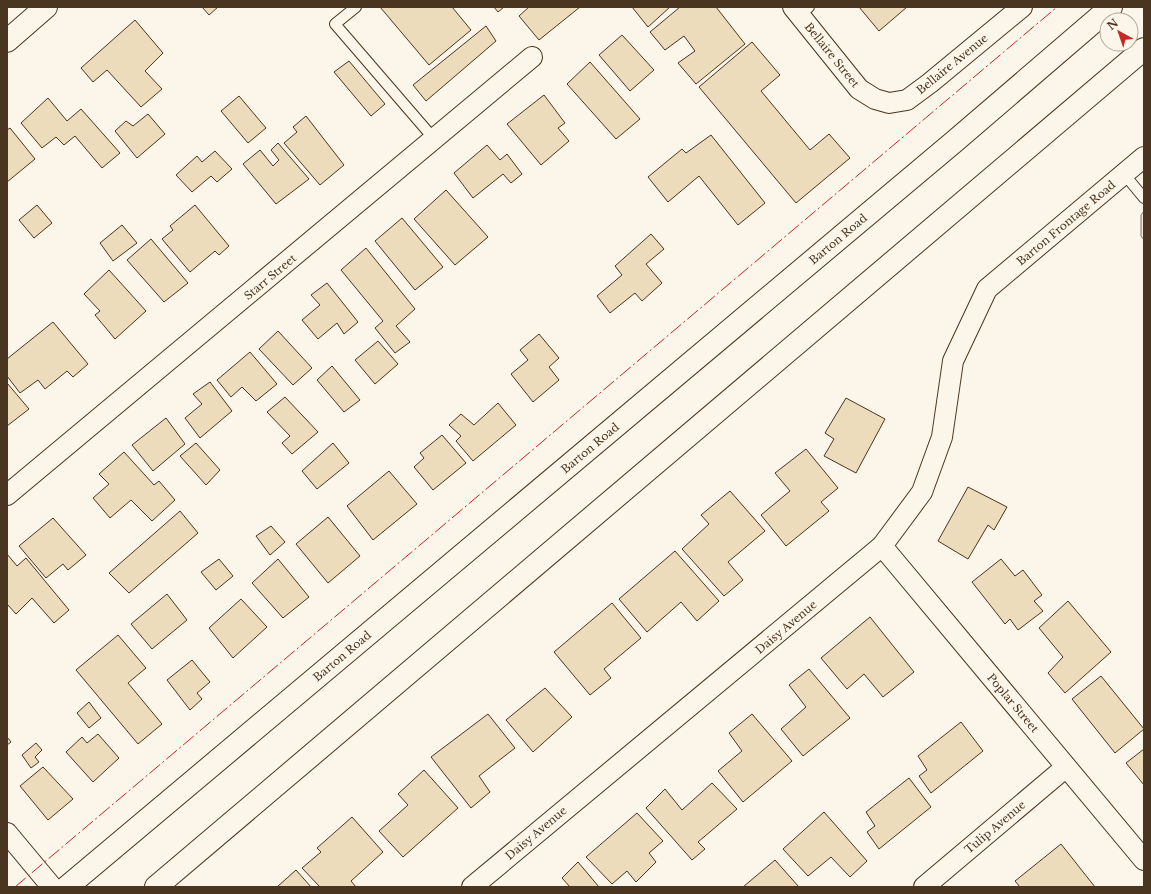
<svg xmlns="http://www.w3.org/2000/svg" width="1151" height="894" font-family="'Libre Baskerville',serif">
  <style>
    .parking { fill: #ede7d9; stroke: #887966 }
    .building { fill: #ecdcbc; stroke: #4a3520 }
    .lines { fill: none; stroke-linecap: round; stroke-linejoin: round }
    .lane-casing { stroke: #4a3520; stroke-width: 12 }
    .street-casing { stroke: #4a3520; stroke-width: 22 }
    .secondary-casing { stroke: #4a3520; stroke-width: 24 }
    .lane { stroke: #fbf6e9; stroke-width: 10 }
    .street { stroke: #fbf6e9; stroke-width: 20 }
    .secondary { stroke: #fbf6e9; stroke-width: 22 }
    .power { stroke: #c62828; stroke-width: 1; stroke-dasharray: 14 3 2 3; stroke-linecap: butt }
    .labels { text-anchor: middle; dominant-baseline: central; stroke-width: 3; stroke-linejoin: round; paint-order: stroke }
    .street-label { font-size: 11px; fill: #4a3520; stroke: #fbf6e9 }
  </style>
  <rect width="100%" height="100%" fill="#fbf6e9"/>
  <polygon class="parking" points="1144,211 1144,240 1141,236 1141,215"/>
  <g class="building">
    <polygon points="202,7 218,7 209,15"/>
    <polygon points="380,7 452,7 471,30 429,65"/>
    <polygon points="494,7 504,7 498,12"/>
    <polygon points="529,7 580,7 539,40 519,16"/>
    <polygon points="632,7 670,7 648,27"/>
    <polygon points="680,7 716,7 745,44 696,84 678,63 695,51 684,36 665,50 650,32"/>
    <polygon points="859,7 907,7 879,31"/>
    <polygon points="135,20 163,53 145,71 162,89 141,107 107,70 93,82 81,68"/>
    <polygon points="486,26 496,41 426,101 413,85"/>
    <polygon points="622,35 654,70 630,91 599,55"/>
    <polygon points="752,42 780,75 761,91 810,150 829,134 850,158 796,203 699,87"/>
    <polygon points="349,61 385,104 371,116 334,72"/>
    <polygon points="590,62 640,119 616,139 567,84"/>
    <polygon points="544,95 565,123 558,128 569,141 541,165 507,124"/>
    <polygon points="239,96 266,128 248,143 221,111"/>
    <polygon points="48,98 67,121 81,109 120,153 102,168 75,136 64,145 56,137 42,148 21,123"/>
    <polygon points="148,114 165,134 137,158 115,131 126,121 133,126"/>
    <polygon points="306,116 344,165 320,185 284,143 297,132 293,127"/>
    <polygon points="10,128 35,159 7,182 7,130"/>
    <polygon points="711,135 765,203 738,225 699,176 668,202 648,177 682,149 686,153"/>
    <polygon points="278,143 309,179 276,204 243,164 260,150 273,166 279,160 271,150"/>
    <polygon points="487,145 500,160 507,154 522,174 511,183 503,174 473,198 454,173"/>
    <polygon points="215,151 232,169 217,182 211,176 192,192 176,175 197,156 202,162"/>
    <polygon points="446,190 488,237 455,265 414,219"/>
    <polygon points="37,205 52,223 34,238 19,220"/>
    <polygon points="195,205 229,246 219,255 215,251 190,272 162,239 173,230 170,226"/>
    <polygon points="402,218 443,267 415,290 375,241"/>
    <polygon points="122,225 137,243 113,261 100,243"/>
    <polygon points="651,234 664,249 646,264 662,283 642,301 635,293 610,313 597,296 622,275 615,266"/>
    <polygon points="151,239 188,283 164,302 127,260"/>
    <polygon points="366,248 415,309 396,326 410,342 395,353 375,328 383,321 341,270"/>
    <polygon points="109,270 146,311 115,339 95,315 100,311 84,294"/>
    <polygon points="327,283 358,322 344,334 337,323 318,339 302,320 320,305 311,295"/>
    <polygon points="53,322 88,364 73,377 67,371 45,389 38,380 20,393 7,376 7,359"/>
    <polygon points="278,331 312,368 293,385 259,349"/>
    <polygon points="539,334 559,358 549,367 559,380 533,402 511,374 528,360 520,350"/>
    <polygon points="378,341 398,364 375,384 355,360"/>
    <polygon points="250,352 277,384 256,401 242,387 231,397 217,380"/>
    <polygon points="332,366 360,400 344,412 317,380"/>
    <polygon points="210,382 232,411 200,438 185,418 202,404 193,394"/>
    <polygon points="7,383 29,409 7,426"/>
    <polygon points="285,397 318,432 292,454 282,443 290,436 267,412"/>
    <polygon points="846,398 885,419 856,473 824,456 834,439 825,433"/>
    <polygon points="498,403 516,425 473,461 456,441 461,436 449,425 461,414 474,425"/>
    <polygon points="166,418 185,444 153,471 132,445"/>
    <polygon points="442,435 466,463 433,490 414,467 424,458 420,453"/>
    <polygon points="196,443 220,470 206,485 180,456"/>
    <polygon points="333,443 349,463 317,489 302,471"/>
    <polygon points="806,449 838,488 821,502 829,511 786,546 761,515 790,491 775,473"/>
    <polygon points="124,452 154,485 159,481 175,500 152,521 131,500 110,518 93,498 109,484 99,474"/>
    <polygon points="389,471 417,504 373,540 347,506"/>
    <polygon points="968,487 1007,507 994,530 988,525 968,559 938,541"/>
    <polygon points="730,491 765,531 728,562 743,580 724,596 682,549 709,524 701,515"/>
    <polygon points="180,511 198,533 129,593 109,573"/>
    <polygon points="328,517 360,556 328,583 296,544"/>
    <polygon points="53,518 86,555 68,570 63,564 46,578 19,546"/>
    <polygon points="271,526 285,542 270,555 256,536"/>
    <polygon points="675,551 719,601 697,621 681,602 647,632 619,599"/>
    <polygon points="7,554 17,566 26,558 69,610 54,623 32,598 16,614 7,604"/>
    <polygon points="219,559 233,576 216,590 201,572"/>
    <polygon points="278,559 309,597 283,618 252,583"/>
    <polygon points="1001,559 1015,576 1023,570 1042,595 1034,601 1043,611 1018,630 1010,619 1005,624 972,582"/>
    <polygon points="167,594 187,620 152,649 131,624"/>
    <polygon points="241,599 267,627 233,658 209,628"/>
    <polygon points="1068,601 1111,652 1065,693 1048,673 1063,657 1039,628"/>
    <polygon points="612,603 641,638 604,669 611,678 590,695 554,652"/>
    <polygon points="870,617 914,672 883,697 864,674 847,689 821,658"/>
    <polygon points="118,635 146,668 128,683 162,724 138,744 76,670"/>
    <polygon points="192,660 210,682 197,693 202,699 190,710 167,680"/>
    <polygon points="809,669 850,718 803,756 781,729 806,707 789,685"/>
    <polygon points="1101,676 1144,729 1115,753 1072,699"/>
    <polygon points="545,688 572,717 533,752 506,720"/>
    <polygon points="89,702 101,718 89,728 77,713"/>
    <polygon points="488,714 515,748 479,776 490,792 471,808 431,757"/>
    <polygon points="752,714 792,761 743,802 718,771 742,751 729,733"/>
    <polygon points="961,722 983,751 931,793 919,776 927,770 918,756"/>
    <polygon points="98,734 119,758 93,782 66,752 82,737 87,743"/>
    <polygon points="7,737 11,742 7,745"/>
    <polygon points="36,743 42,750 35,757 39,762 31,768 22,755"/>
    <polygon points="1144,749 1144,785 1126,763"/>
    <polygon points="43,767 73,799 48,820 20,786"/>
    <polygon points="424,770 458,808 403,857 379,831 408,805 398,794"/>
    <polygon points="909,778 931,807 879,849 867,832 875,826 866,812"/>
    <polygon points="712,783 737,809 698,842 705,849 692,860 646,808 665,789 682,810"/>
    <polygon points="824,812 867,861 850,877 831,857 808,876 783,849"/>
    <polygon points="637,813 663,841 649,853 656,862 636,882 627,871 612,884 586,857"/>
    <polygon points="352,817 383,852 351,881 356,887 320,887 302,868 321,852 317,848"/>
    <polygon points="1061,844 1095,887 1020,887 1015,881"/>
    <polygon points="775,860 799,887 743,887"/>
    <polygon points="578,862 599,887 570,887 562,878"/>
    <polygon points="296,870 311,887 277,887"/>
  </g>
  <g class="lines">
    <defs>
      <g id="lane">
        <polyline points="356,7 335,24 435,140"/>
        <polyline points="800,15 809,7"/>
        <polyline points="1124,174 1144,198"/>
      </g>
      <g id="street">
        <polyline points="793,7 859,89 875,99 889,103 907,100 930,83 1022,7"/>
        <polyline points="7,495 532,57"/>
        <polyline points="882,546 1144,860"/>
        <polyline points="7,833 52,887"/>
        <polyline points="472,887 882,546 922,492 942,437 953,361 987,289 1144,157"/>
        <polyline points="924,887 1066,767"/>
      </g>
      <g id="secondary">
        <polyline points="7,41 46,7"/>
        <polyline points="67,887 955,141 1111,7"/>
        <polyline points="156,887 1144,49"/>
      </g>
    </defs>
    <use href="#lane" class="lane-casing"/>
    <use href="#street" class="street-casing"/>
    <use href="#secondary" class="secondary-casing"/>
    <use href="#lane" class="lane"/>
    <use href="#street" class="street"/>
    <use href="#secondary" class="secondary"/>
    <polyline class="power" points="15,887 1057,7"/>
  </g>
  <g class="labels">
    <g class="street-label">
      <text transform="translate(832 55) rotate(51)">Bellaire Street</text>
      <text transform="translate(952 64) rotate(-39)">Bellaire Avenue</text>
      <text transform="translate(1066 223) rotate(-40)">Barton Frontage Road</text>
      <text transform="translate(838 239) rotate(-40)">Barton Road</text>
      <text transform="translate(270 277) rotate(-40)">Starr Street</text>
      <text transform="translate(590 448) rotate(-40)">Barton Road</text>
      <text transform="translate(786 627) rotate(-40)">Daisy Avenue</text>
      <text transform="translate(342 656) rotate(-40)">Barton Road</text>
      <text transform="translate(1013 703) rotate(50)">Poplar Street</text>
      <text transform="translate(995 827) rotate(-40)">Tulip Avenue</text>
      <text transform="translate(536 833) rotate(-40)">Daisy Avenue</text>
    </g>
  </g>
  <rect width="1151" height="894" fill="none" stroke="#4a3520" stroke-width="16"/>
  <g transform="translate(1119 32) rotate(320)"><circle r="19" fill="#fbf6e9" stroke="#b4a999"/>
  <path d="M0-3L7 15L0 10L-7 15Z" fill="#c62828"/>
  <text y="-6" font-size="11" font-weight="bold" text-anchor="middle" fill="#4a3520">N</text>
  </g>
</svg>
